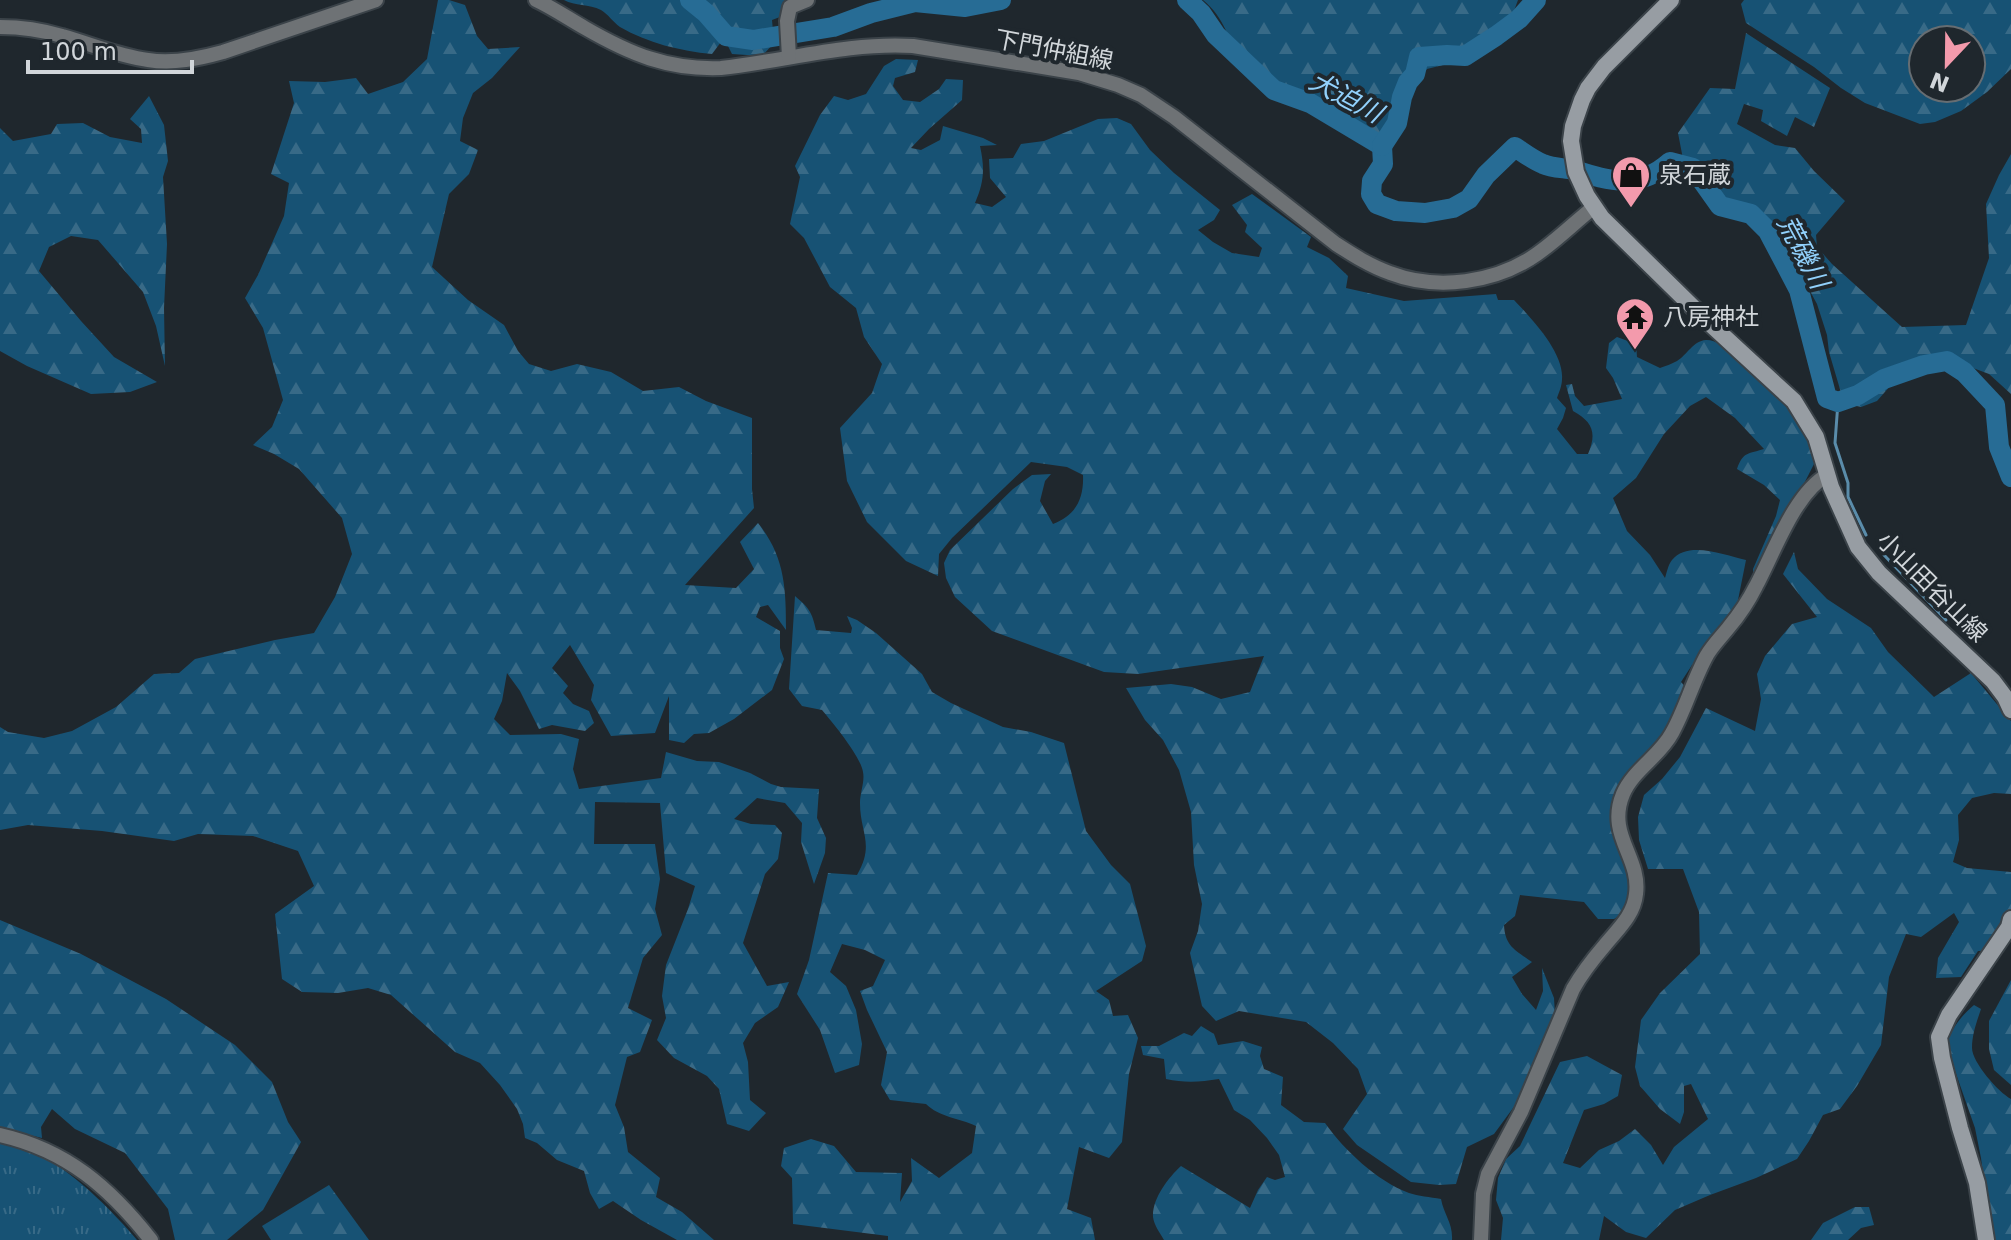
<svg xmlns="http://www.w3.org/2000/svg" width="2011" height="1240" font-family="'DejaVu Sans','Noto Sans JP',sans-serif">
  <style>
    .forest { fill: url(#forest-firs); fill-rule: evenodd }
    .park { fill: url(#park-tufts) }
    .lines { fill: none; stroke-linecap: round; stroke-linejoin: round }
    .stream { stroke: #5a8caa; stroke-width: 3 }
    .river { stroke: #276c95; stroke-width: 20 }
    .tertiary-casing { stroke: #3b4349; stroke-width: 18 }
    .secondary-casing { stroke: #3b4349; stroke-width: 20 }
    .tertiary { stroke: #6e7275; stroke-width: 14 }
    .secondary { stroke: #979da3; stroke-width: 16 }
    .labels { text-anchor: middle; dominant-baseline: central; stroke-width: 8; stroke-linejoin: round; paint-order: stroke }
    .street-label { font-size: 24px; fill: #d1d6da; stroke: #1f272d }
    .poi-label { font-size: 24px; fill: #d1d6da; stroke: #1f272d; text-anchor: start }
    .water-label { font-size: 26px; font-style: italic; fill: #92d1fc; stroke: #1f272d }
  </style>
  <defs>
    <pattern id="forest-firs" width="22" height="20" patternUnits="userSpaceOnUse" patternTransform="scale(2)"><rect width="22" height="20" fill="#175274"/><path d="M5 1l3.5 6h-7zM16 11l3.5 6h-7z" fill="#386a87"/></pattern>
    <pattern id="park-tufts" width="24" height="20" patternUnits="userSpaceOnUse" patternTransform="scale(2)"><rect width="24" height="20" fill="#175274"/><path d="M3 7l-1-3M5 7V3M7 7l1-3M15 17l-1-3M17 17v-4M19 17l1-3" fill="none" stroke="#386a87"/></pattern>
  </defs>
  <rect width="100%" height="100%" fill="#1f272d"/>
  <g class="forest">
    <path d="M438 0H449L465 5 477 36 488 49 520 47 492 78 473 93 463 118 460 141 478 150 469 174 449 194 432 267 468 300 504 325 518 351 529 364 551 371 577 364 611 372 643 391 679 387 706 401 752 418V489L754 508 685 585 736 588 754 569 740 542 758 523C785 557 786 588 786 630L768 605 760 607 756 617 780 631V648L784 659 772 690 734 719 709 733 694 734 684 743 669 740V696L655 733 611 736 591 700 594 685 570 645 552 668 568 686 563 693 573 704 589 711 594 723 585 731 552 725 539 729 520 691 507 673 502 701 494 719 510 735 561 734 579 739 573 769 579 789 661 778 666 752 697 761 719 762 750 773 771 784 781 787 819 789 817 818 826 838 825 853 814 884 801 842 802 823 785 803 757 798 734 819 751 824 775 825 782 833 778 859 765 874 743 943 767 986 789 982 778 1007 755 1023 743 1043 748 1062 750 1100 766 1113 749 1131 727 1124 719 1089 707 1076 674 1058 657 1040 666 1018 662 996 666 965 688 909 695 886 666 873 660 803 595 802 594 844H655L660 879 655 909 662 935 643 958 628 1008 652 1020 640 1052 627 1057 615 1105 624 1127 628 1152 660 1178 656 1197 682 1212 714 1240H677L641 1220 613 1201 599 1209 590 1193 584 1171 557 1160 537 1143 525 1138 523 1124 517 1109 500 1085 480 1063 455 1052 391 995 368 988 338 993 302 992 282 979 275 914 314 886 298 851 253 836 198 834 174 841 102 831 28 825 0 830V727L8 732 44 738 72 731 116 707 154 674 179 673 195 659 275 640 314 633 335 597 352 554 342 518 299 469 274 454 253 445 272 427 283 400 263 328 245 298 258 275 284 216 289 183 271 174 294 103 289 81 325 82 356 78 368 94 403 82 427 59Z"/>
    <path d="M564 0H807L793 12 772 20 774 43 762 56 732 54 724 38 712 54C680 51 648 43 620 27 613 22 608 14 601 10 589 4 575 6 564 0Z"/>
    <path d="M1203 0H1518L1502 43 1483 55 1427 69 1406 95 1401 130 1392 140 1378 142C1357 124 1332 107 1305 99 1295 96 1283 96 1273 94L1261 67 1240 66C1231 42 1224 17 1203 0Z"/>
    <path d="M1744 0H2011V69L1987 92 1961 111 1935 122 1920 124 1865 103 1841 88 1814 67 1746 23 1741 4ZM1923 40H1971V88H1923Z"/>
    <polygon points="1746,33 1830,88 1814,127 1795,117 1787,136 1761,121 1763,110 1744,104 1737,124 1775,145 1795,148 1814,171 1845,201 1816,235 1817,247 1832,264 1902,327 1966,325 1989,258 1986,204 1999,175 2011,154 2011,394 1989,374 1965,365 1913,371 1898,377 1877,401 1861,407 1852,405 1842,396 1829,352 1827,335 1817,304 1803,278 1774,243 1745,215 1704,188 1684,164 1678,133 1710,88 1735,89"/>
    <path d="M896 59 918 60 915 72 895 78 893 86 903 100 920 102 939 89 946 79 963 80 962 100 929 129 911 148 921 150 940 140 943 126 983 138 997 145 980 146C985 169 984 182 975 203L992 207 1006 197 990 178 989 159 1013 158 1021 144 1044 141 1098 119 1117 118 1131 124 1150 150 1174 173 1220 210 1214 220 1198 230 1213 242 1232 253 1259 257 1262 248 1245 232 1247 225 1232 205 1252 194 1311 237 1307 247 1329 258 1348 276 1346 288 1404 301 1496 294 1498 300H1514C1531 318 1564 352 1562 379 1562 386 1559 392 1557 398L1566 408 1563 418 1557 429 1577 454H1588C1597 433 1593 422 1573 411L1566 385 1572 384 1575 396 1584 406 1622 399 1613 378 1606 368 1609 343 1617 337 1636 344 1637 357 1660 368C1665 366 1672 364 1677 361 1687 355 1693 341 1706 340 1728 338 1791 404 1803 423 1809 433 1815 452 1814 464L1751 588 1748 586 1753 578V569L1776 516 1780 500 1764 485 1737 469C1743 451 1749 454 1764 449L1735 418 1706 397 1690 406 1664 434 1636 478 1613 498 1627 531 1650 555 1665 578C1667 572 1668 565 1672 560 1688 540 1725 555 1746 560L1732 630 1708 662 1692 665 1681 682 1695 697 1631 793 1625 811 1630 895 1624 913 1614 919H1598L1584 902 1520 895 1515 916 1504 925C1505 946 1515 950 1532 962L1512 977 1522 994 1536 1010 1543 991 1542 968 1554 998 1555 1015 1516 1104 1494 1134 1467 1147 1456 1184 1439 1185 1411 1182 1357 1145 1343 1129 1367 1094 1358 1069 1333 1043 1306 1022 1239 1011 1216 1021 1202 1006 1190 953 1198 931 1202 904 1194 865 1191 812 1179 770 1163 740 1145 720 1126 688 1171 684 1192 687 1221 699 1250 692 1264 656 1138 674 1104 672 992 631 955 597 946 578 944 563 950 550 1013 489 1032 475 1051 474 1045 481 1040 501 1053 524C1076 515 1084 499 1083 475L1067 467 1031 462 952 538 939 554 938 576 906 561 867 522 847 481 840 428 872 393 882 364 864 337 856 308 830 287 804 238 790 224 800 177 795 166 820 115 834 96 848 100 866 94 884 66Z"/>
    <polygon points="149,96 164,125 168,161 163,177 167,244 164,308 165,366 156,326 143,292 98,240 71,236 49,247 39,271 81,321 114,357 157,382 130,392 91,394 27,366 0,351 0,128 13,141 51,134 57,124 83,123 110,137 142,143 141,129 130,119"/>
    <polygon points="1794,552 1798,569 1827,599 1871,628 1888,652 1934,697 1971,673 2011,721 2011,794 1994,793 1972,798 1958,815 1959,840 1953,862 1967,868 2011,872 2011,935 2003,950 1978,951 1961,977 1936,978 1938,958 1959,922 1954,913 1921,937 1906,934 1889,977 1881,1045 1857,1086 1840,1109 1823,1115 1809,1141 1797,1159 1756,1178 1710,1195 1675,1210 1646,1238 1626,1232 1604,1216 1599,1240 1501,1240 1503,1218 1496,1200 1498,1178 1506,1159 1520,1146 1560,1062 1587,1056 1622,1075 1618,1096 1604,1104 1584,1110 1563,1163 1580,1168 1599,1150 1619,1141 1635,1129 1651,1145 1663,1165 1674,1147 1708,1119 1691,1084 1684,1086 1684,1112 1680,1124 1660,1109 1640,1086 1635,1067 1641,1020 1660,993 1700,954 1699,912 1683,869 1648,869 1639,840 1638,817 1644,795 1662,779 1680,757 1706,708 1755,731 1761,699 1757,674 1765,656 1792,624 1817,617 1783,574"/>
    <path d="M795 596C809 608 812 612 816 630L851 633 852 628 847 616 857 620 876 633 922 674 932 692 951 703 1003 727 1031 732 1064 743 1086 831 1111 865 1130 884 1146 946 1142 961 1096 991 1109 1000 1113 1016 1128 1015 1138 1038 1129 1074 1122 1142 1109 1158 1079 1147 1067 1209 1091 1218 1095 1240H888V1236L793 1224 792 1178 781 1166 784 1148 811 1139 834 1146 856 1172 902 1173 900 1202 912 1181 911 1158 939 1178 972 1153 976 1126C959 1118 939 1117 926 1104L890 1100 881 1085 887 1052 867 1010 860 991 873 986 885 960 865 950 842 944 830 972 846 986 856 1010 862 1044 859 1065 835 1073 820 1030 797 994 809 960 828 873 857 875C875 844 860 833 860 803 860 793 865 781 863 772 861 757 833 723 822 710L802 706 789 689Z"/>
    <polygon points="0,920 81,954 166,999 235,1045 272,1082 288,1122 301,1142 263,1210 227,1240 175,1240 168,1209 125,1153 75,1129 52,1109 41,1127 42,1138 0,1128"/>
    <polygon points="2011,980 2011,1085 1994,1070 1989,1049 1989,1021"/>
    <path d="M1974 1005 1981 1009C1977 1021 1972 1034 1972 1048 1972 1062 1998 1092 2011 1099V1240H1992L1981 1158 1975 1128 1946 1045C1952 1028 1960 1017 1974 1005Z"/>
    <path d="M1201 1026 1214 1034 1218 1045 1243 1041 1262 1047 1260 1056 1264 1069 1283 1077 1281 1105 1304 1122 1325 1123C1344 1150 1377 1181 1409 1193 1418 1196 1430 1197 1441 1199 1444 1215 1453 1223 1452 1240H1164C1160 1233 1154 1225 1153 1217 1152 1199 1168 1178 1181 1166L1250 1208 1258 1190 1267 1177 1275 1180 1285 1177 1279 1155 1267 1138 1250 1120 1234 1110 1219 1079C1200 1082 1185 1083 1166 1079L1164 1059 1143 1055 1141 1046H1159L1184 1033 1192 1036Z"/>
    <polygon points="329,1185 369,1240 271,1240 262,1226"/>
    <polygon points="1855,1207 1869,1207 1874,1225 1861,1228 1848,1240 1811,1240 1823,1223"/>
  </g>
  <path class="park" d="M0 1142C50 1146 106 1204 137 1240H0Z"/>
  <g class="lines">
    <g class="stream">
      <polyline points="1838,402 1835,443 1848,483 1848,497 1866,535"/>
      <polyline points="1884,555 1946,620"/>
    </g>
    <g class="river">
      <polyline points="690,0 706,13 726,36 753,40 833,27 871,13 915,2 965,7 1001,0"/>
      <polyline points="1187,0 1201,13 1216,35 1274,90 1310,103 1382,146"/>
      <path d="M1382 146 1383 164 1372 181 1371 194 1377 204 1396 211 1425 213 1453 208 1469 199 1486 175 1515 147C1524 153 1533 160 1543 164 1552 168 1564 168 1574 170 1610 181 1639 190 1670 162L1693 168 1720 206 1751 214 1768 231 1799 290 1827 398 1838 402 1858 395 1884 379 1924 365 1947 361 1964 372 1995 405 1999 447 2011 477"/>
      <polyline points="1382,146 1397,123 1402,97 1408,82 1415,74 1419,57 1447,55 1465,56 1496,36 1519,19 1536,0"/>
    </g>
    <defs>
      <g id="tertiary">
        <path d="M536 0C553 8 569 19 585 28 630 54 668 70 721 68 786 61 848 42 913 46L1079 73 1118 85 1141 95 1174 117 1336 244C1353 255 1370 266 1390 273 1437 291 1496 283 1537 254 1557 240 1575 222 1594 207"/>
        <path d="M0 27C21 27 42 30 62 36 91 44 118 56 148 60 173 64 198 59 223 52L376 0"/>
        <polyline points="789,57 787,21 790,7 807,0"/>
        <path d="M0 1135C67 1150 110 1188 151 1240"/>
        <path d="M1481 1240 1483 1194 1488 1174 1521 1112 1573 989C1582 973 1593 959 1605 945 1618 929 1634 915 1636 894 1641 857 1606 835 1623 794 1633 770 1660 756 1672 733 1686 708 1693 680 1707 655 1713 645 1722 636 1729 627 1740 614 1749 600 1756 586 1774 553 1794 494 1827 475"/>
      </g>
      <g id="secondary">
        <polyline points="1671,0 1604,67 1588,88 1582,100 1573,126 1571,141 1576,172 1587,196 1602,218 1705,319 1794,401 1816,437 1831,487 1858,547 1879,573 1993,681 2005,697 2011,710"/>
        <polyline points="1986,1240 1977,1183 1960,1128 1942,1058 1939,1037 1949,1015 2009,927 2011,919"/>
      </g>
    </defs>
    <use href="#tertiary" class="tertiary-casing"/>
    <use href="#secondary" class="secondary-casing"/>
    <use href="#tertiary" class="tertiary"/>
    <use href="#secondary" class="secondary"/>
  </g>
  <defs>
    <symbol id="shop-pin" viewBox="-11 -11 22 30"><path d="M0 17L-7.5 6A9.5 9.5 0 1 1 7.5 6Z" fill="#f39aac" stroke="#1f272d"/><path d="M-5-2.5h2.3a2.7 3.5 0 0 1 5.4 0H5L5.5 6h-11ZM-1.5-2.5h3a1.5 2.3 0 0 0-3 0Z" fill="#111"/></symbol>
    <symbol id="temple-pin" viewBox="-11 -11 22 30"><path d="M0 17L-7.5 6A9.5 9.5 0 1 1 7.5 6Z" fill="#f39aac" stroke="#1f272d"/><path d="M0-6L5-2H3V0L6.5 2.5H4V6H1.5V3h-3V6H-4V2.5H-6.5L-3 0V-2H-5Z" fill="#111"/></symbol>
  </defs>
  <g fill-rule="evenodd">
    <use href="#shop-pin" x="1609" y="153" width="44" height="60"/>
    <use href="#temple-pin" x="1613" y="295" width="44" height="60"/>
  </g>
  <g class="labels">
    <g class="street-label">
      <text transform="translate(1054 50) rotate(11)">下門仲組線</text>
      <text transform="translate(1932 587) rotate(45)">小山田谷山線</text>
    </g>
    <g class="poi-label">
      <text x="1659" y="175">泉石蔵</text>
      <text x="1663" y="317">八房神社</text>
    </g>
    <g class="water-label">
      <text transform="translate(1346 97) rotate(28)">犬迫川</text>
      <text transform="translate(1803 252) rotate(62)">荒磯川</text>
    </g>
  </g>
  <g transform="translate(1947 64) rotate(202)"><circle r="38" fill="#1f272d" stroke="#666d72" stroke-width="2"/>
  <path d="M0-6L14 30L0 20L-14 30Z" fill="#f39aac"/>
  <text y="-12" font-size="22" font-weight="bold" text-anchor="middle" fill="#d1d6da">N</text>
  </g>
  <path d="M28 60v12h164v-12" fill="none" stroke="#d1d6da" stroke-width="4"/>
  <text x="40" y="60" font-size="24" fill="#d1d6da" stroke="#1f272d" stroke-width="6" paint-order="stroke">100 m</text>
</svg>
